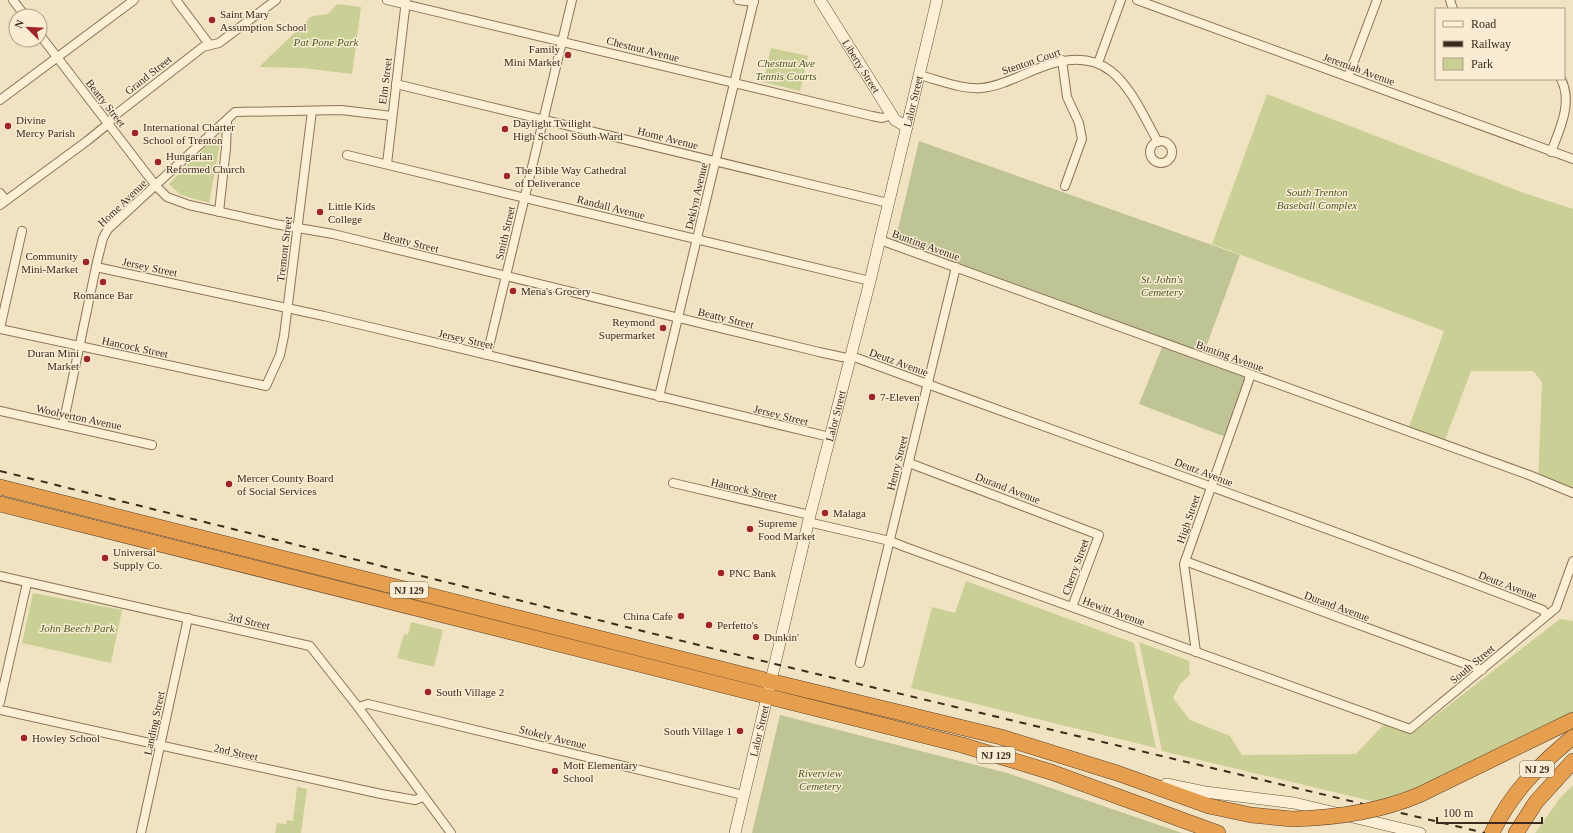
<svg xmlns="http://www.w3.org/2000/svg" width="1573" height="833" font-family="Georgia,serif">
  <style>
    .green { fill: #cad095 }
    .cemetery { fill: #bfc495 }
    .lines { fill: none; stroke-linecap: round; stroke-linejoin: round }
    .street-casing { stroke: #8c7358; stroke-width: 10 }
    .secondary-casing { stroke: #6e543b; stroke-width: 12 }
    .highway-casing { stroke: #5a412d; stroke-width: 16 }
    .street { stroke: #fbefd6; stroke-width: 8 }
    .secondary { stroke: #fbefd6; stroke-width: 11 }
    .highway { stroke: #e59f4e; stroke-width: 15 }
    .rail { stroke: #3b2b1d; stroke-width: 2; stroke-dasharray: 7 7; stroke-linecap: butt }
    .highway-bridge-casing { stroke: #5a412d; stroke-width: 16; stroke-linecap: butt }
    .highway-bridge { stroke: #e59f4e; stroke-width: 15 }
    .poi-dot { fill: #9f2428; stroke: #f8ecd3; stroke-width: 1.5 }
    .labels { text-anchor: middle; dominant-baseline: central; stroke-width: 3; stroke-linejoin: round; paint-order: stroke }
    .shield { fill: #f8ecd3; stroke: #746554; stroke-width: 1 }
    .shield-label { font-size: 10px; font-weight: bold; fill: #3b2b1d }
    .poi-label { font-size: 11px; fill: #3b2b1d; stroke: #f8ecd3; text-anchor: start }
    .park-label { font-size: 11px; font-style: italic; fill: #4c5922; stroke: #f8ecd3 }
    .street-label { font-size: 11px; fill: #3b2b1d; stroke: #f8ecd3 }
  </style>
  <rect width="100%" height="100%" fill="#f1e2c2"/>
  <g class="green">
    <polygon points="337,4 361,7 352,74 303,68 259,67 312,16 328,14"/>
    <polygon points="771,48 808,56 800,91 763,82"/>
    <polygon points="1267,94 1524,193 1573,209 1573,496 1538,483 1542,382 1533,371 1471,371 1442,448 1406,435 1444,331 1212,244"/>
    <polygon points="216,136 221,138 209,203 181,195 169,184"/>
    <polygon points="966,581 1134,643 1156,748 911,688 932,607 955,613"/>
    <polygon points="33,593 122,610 111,663 22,643"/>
    <polygon points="1560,619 1573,621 1573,720 1401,796 1380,803 1162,751 1139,642 1189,661 1190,675 1180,684 1173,698 1190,720 1230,736 1242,755 1356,754 1386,722 1413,733"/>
    <polygon points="411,622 443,630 434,667 397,658 404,634 408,635"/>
    <polygon points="1573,785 1573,833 1535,833 1560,798"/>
    <polygon points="297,787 307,789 301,833 275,833 277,823 286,824 287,820 293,821"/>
  </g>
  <g class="cemetery">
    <polygon points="919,141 1240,255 1202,358 1254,378 1231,439 1139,404 1163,345 894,246"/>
    <polygon points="780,715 1007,773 1182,833 752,833"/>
  </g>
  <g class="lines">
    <defs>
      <g id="street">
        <polyline points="13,0 25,16"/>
        <polyline points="176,0 209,44"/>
        <polyline points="387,0 872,116 882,118 893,115"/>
        <polyline points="738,0 754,2"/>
        <polyline points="1137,0 1573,159"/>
        <polyline points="1450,0 1453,9"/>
        <path d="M40 35 156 186 167 197 189 205 275 224 333 234 819 352 842 357 857 358C1085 443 1316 522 1543 610L1546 615"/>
        <polyline points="1062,60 1067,97 1079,123 1082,139 1065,186"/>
        <polyline points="1098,63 1121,0"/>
        <path d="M919 75C939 80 962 90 982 88 1002 86 1023 74 1042 67 1112 40 1130 91 1158 142"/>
        <polyline points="1348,77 1377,0"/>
        <polyline points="396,84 888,203"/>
        <polyline points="0,100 134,0"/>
        <circle cx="1161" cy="152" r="11"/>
        <path d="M1551 152C1560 129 1573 102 1561 79"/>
        <polyline points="347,155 870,281"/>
        <polyline points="387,164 406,0"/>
        <polyline points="0,193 6,200"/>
        <polyline points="0,205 87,141 108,124 114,116 203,47 219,43 276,0"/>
        <polyline points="219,212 226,148 227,121"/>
        <polyline points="880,240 1529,475 1573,493"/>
        <polyline points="96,267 324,316 830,437"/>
        <polyline points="0,328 22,231"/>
        <polyline points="0,329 266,386 280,355 284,336 312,111"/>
        <polyline points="487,355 572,0"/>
        <polyline points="659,397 754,0"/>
        <polyline points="0,411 152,445"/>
        <polyline points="63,425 97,262 103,238 108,229 235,112 341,110 392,116"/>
        <polyline points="909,463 1099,535 1072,607"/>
        <polyline points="673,483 810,515"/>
        <polyline points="808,522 890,541 905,547 1410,729 1556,608 1573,561"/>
        <polyline points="1185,561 1482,670"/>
        <polyline points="0,576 310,646 358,707 451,833"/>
        <polyline points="1196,652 1184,564 1249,380 1249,375"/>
        <polyline points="860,663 956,267"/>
        <polyline points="0,702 27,583"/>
        <polyline points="358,707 368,704 743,795"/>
        <polyline points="0,710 381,794 415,800 423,797"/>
        <polyline points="141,833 188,618"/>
      </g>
      <g id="secondary">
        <path id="s1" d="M820 0 895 120 907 127"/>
        <polyline points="1166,784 1205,792 1294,803 1420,833"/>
        <path id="s2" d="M735 833 810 515 870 281 937 0"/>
      </g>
      <g id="highway">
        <polyline points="0,487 757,678 1001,737 1117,773 1209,806 1251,815 1292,819"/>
        <polyline points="0,504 962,745 1051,772 1218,833"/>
        <polyline points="1419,795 1573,720"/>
        <path d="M1492 833C1510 794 1540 764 1573 737"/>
        <polyline points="1516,833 1536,802 1573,761"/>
      </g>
    </defs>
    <use href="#street" class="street-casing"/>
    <use href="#secondary" class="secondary-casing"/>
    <use href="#highway" class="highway-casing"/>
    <use href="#street" class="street"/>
    <use href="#secondary" class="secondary"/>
    <use href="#highway" class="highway"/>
    <polyline class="rail" points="0,471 775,664 1485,833"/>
    <defs>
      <path id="highway-bridge" d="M1292 819C1336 818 1378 812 1419 795"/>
    </defs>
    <use href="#highway-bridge" class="highway-bridge-casing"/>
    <use href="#highway-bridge" class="highway-bridge"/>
  </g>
  <g class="poi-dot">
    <circle cx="212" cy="20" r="4"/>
    <circle cx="568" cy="55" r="4"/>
    <circle cx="8" cy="126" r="4"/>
    <circle cx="505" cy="129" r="4"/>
    <circle cx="135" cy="133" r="4"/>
    <circle cx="158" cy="162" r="4"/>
    <circle cx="507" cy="176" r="4"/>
    <circle cx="320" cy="212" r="4"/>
    <circle cx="86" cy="262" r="4"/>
    <circle cx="103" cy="282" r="4"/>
    <circle cx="513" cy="291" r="4"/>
    <circle cx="663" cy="328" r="4"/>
    <circle cx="87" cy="359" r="4"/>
    <circle cx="872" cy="397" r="4"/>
    <circle cx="229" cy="484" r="4"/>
    <circle cx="825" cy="513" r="4"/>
    <circle cx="750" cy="529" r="4"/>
    <circle cx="105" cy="558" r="4"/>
    <circle cx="721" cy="573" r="4"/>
    <circle cx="681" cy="616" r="4"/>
    <circle cx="709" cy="625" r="4"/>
    <circle cx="756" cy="637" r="4"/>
    <circle cx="428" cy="692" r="4"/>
    <circle cx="740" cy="731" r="4"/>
    <circle cx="24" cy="738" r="4"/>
    <circle cx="555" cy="771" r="4"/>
  </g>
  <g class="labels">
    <g class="shield">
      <rect x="390" y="582" width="38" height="16" rx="3"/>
      <rect x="977" y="747" width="38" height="16" rx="3"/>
      <rect x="1520" y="761" width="34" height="16" rx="3"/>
    </g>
    <g class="shield-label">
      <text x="409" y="590">NJ 129</text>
      <text x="996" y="755">NJ 129</text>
      <text x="1537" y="769">NJ 29</text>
    </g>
    <g class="poi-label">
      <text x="220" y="14">Saint Mary<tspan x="220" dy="13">Assumption School</tspan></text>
      <text x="560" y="49" text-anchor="end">Family<tspan x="560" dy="13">Mini Market</tspan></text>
      <text x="16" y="120">Divine<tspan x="16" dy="13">Mercy Parish</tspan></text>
      <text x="513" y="123">Daylight Twilight<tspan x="513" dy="13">High School South Ward</tspan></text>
      <text x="143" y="127">International Charter<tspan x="143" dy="13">School of Trenton</tspan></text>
      <text x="166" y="156">Hungarian<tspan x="166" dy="13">Reformed Church</tspan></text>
      <text x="515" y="170">The Bible Way Cathedral<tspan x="515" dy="13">of Deliverance</tspan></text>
      <text x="328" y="206">Little Kids<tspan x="328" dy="13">College</tspan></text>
      <text x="78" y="256" text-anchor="end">Community<tspan x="78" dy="13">Mini-Market</tspan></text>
      <text x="521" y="291">Mena's Grocery</text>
      <text x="103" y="295" text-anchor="middle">Romance Bar</text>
      <text x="655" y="322" text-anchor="end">Reymond<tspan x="655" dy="13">Supermarket</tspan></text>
      <text x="79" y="353" text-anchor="end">Duran Mini<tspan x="79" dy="13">Market</tspan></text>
      <text x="880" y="397">7-Eleven</text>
      <text x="237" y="478">Mercer County Board<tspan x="237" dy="13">of Social Services</tspan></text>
      <text x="833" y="513">Malaga</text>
      <text x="758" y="523">Supreme<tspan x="758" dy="13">Food Market</tspan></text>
      <text x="113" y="552">Universal<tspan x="113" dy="13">Supply Co.</tspan></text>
      <text x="729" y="573">PNC Bank</text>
      <text x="673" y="616" text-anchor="end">China Cafe</text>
      <text x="717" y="625">Perfetto's</text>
      <text x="764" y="637">Dunkin'</text>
      <text x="436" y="692">South Village 2</text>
      <text x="732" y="731" text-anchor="end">South Village 1</text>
      <text x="32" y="738">Howley School</text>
      <text x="563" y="765">Mott Elementary<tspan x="563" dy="13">School</tspan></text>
    </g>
    <g class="park-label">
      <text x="326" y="42">Pat Pone Park</text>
      <text x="786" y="63">Chestnut Ave<tspan x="786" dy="13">Tennis Courts</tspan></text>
      <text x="1317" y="192">South Trenton<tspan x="1317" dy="13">Baseball Complex</tspan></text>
      <text x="1162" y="279">St. John's<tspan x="1162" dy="13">Cemetery</tspan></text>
      <text x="77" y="628">John Beech Park</text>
      <text x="820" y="773">Riverview<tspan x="820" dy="13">Cemetery</tspan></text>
    </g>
    <g class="street-label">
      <text transform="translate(643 49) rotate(14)">Chestnut Avenue</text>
      <text transform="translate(1031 61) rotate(-19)">Stenton Court</text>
      <text stroke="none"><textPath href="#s1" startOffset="78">Liberty Street</textPath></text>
      <text transform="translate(1359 69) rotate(20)">Jeremiah Avenue</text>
      <text transform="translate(148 75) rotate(-38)">Grand Street</text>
      <text transform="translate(385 81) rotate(-83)">Elm Street</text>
      <text stroke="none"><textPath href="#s2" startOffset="753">Lalor Street</textPath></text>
      <text transform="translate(106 103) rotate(52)">Beatty Street</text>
      <text transform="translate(668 138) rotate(14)">Home Avenue</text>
      <text transform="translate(696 196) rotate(-77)">Deklyn Avenue</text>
      <text transform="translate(122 203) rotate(-44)">Home Avenue</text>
      <text transform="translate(611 207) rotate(14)">Randall Avenue</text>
      <text transform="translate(505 233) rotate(-77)">Smith Street</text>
      <text transform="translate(411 242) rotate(14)">Beatty Street</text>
      <text transform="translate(926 245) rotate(20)">Bunting Avenue</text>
      <text transform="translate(284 249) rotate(-83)">Tremont Street</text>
      <text transform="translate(150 267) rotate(12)">Jersey Street</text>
      <text transform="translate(726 318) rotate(14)">Beatty Street</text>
      <text transform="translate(466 339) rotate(13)">Jersey Street</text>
      <text transform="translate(135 347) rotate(12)">Hancock Street</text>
      <text transform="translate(1230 356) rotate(20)">Bunting Avenue</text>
      <text transform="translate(899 362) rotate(20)">Deutz Avenue</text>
      <text transform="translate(781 415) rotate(14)">Jersey Street</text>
      <text stroke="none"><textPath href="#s2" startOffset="429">Lalor Street</textPath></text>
      <text transform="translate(79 417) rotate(12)">Woolverton Avenue</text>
      <text transform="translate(897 463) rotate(-76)">Henry Street</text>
      <text transform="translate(1204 472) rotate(21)">Deutz Avenue</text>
      <text transform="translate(1008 488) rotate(21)">Durand Avenue</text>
      <text transform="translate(744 489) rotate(13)">Hancock Street</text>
      <text transform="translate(1188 519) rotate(-71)">High Street</text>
      <text transform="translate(1075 567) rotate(-70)">Cherry Street</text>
      <text transform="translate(1508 585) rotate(21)">Deutz Avenue</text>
      <text transform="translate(1337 606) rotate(20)">Durand Avenue</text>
      <text transform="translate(1114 611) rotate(20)">Hewitt Avenue</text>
      <text transform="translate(249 621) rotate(13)">3rd Street</text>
      <text transform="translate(1472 664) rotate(-40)">South Street</text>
      <text transform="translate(154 723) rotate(-78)">Landing Street</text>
      <text stroke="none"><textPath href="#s2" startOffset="105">Lalor Street</textPath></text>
      <text transform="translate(553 737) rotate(14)">Stokely Avenue</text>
      <text transform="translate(236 752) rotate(12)">2nd Street</text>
    </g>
  </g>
  <rect x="1435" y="8" width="130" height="72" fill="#f8ecd3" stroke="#ac9f8a"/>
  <rect x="1443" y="21" width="20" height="6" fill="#fbefd6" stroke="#ac9f8a"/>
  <text x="1471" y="28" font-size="12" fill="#3b2b1d">Road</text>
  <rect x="1443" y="41" width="20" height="6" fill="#3b2b1d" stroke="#ac9f8a"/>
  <text x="1471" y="48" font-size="12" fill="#3b2b1d">Railway</text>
  <rect x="1443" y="58" width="20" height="12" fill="#cad095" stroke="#ac9f8a"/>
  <text x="1471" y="68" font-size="12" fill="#3b2b1d">Park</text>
  <g transform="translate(28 28) rotate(294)"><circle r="19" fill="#f8ecd3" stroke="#ac9f8a"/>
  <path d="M0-3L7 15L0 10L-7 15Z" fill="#9f2428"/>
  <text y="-6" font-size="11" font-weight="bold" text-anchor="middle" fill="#3b2b1d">N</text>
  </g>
  <path d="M1437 817v6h105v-6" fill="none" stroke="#3b2b1d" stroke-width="2"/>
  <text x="1443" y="817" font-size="12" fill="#3b2b1d" stroke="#f8ecd3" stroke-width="3" paint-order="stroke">100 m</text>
</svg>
